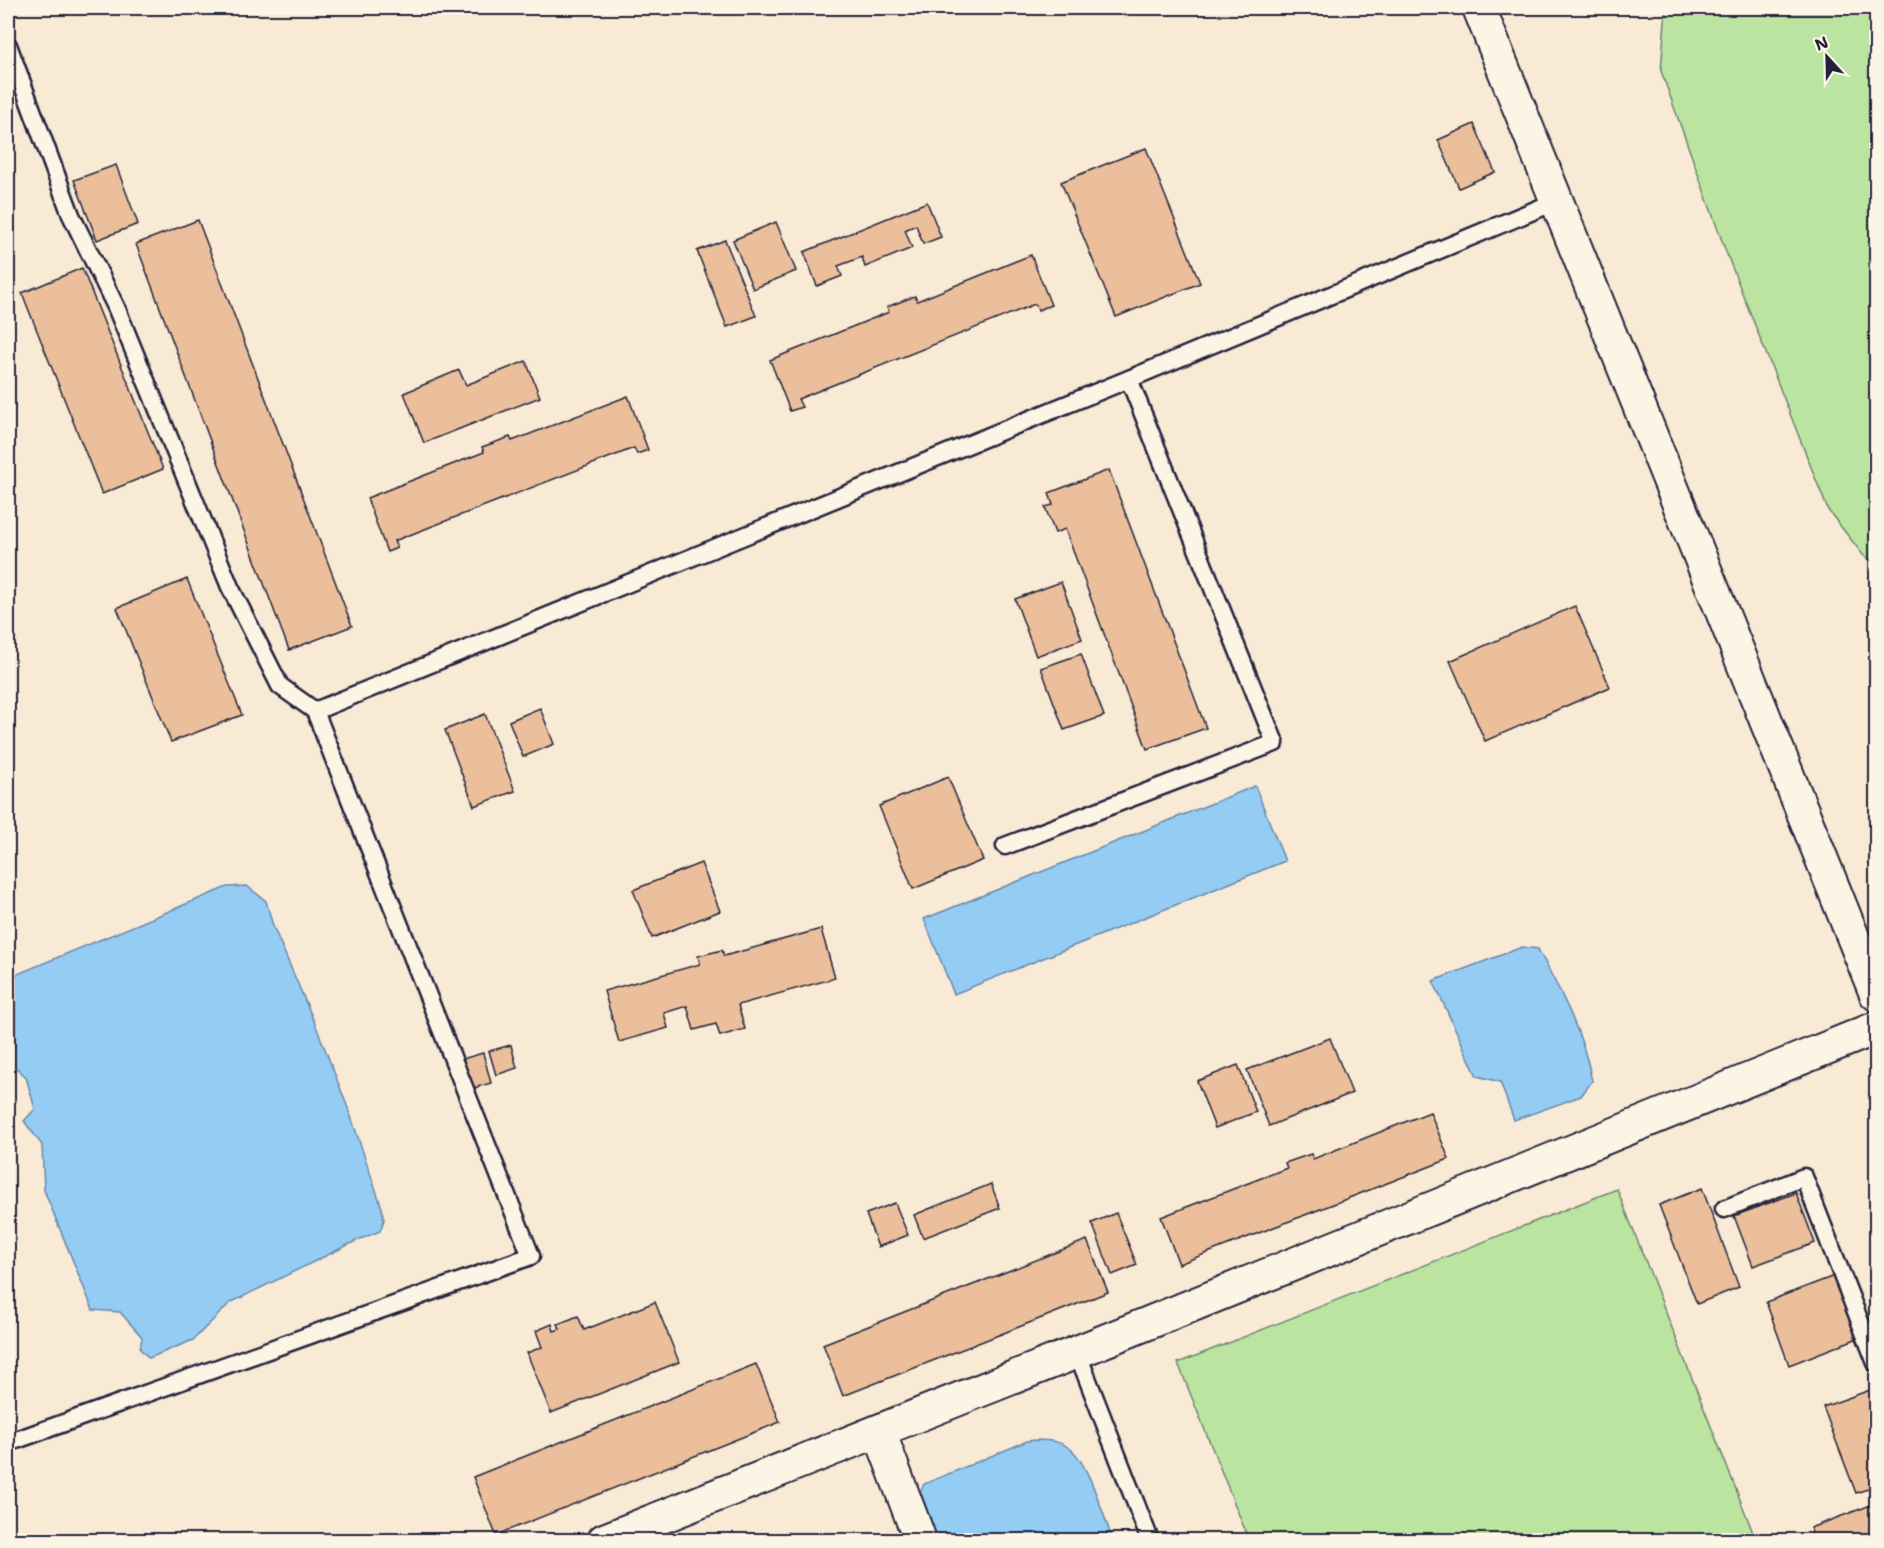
<svg xmlns="http://www.w3.org/2000/svg" width="1884" height="1548" font-family="'Shantell Sans',sans-serif">
  <style>
    .green { fill: #bae4a0; stroke: #6e836e; stroke-width: 1.5 }
    .water { fill: #95ccf3; stroke: #6788a9; stroke-width: 1.5 }
    .building { fill: #ebbf9b; stroke: #22223b; stroke-width: 1.5 }
    .lines { fill: none; stroke-linecap: round; stroke-linejoin: round }
    .service-casing { stroke: #22223b; stroke-width: 21 }
    .minor-casing { stroke: #22223b; stroke-width: 36 }
    .service { stroke: #fcf5e5; stroke-width: 16 }
    .minor { stroke: #fcf5e5; stroke-width: 32 }
  </style>
  <rect width="100%" height="100%" fill="#f9ead6"/>
  <filter id="ink" filterUnits="userSpaceOnUse"><feTurbulence type="fractalNoise" baseFrequency=".0167" numOctaves="2"/><feDisplacementMap in="SourceGraphic" scale="12" xChannelSelector="R" yChannelSelector="G"/><feConvolveMatrix kernelMatrix="1 2 1 2 8 2 1 2 1" color-interpolation-filters="sRGB"/></filter>
  <g filter="url(#ink)">
    <g class="green">
      <polygon points="1666,8 1876,8 1876,564 1863,555 1828,510 1726,252 1661,71"/>
      <polygon points="1617,1189 1756,1540 1249,1540 1178,1363"/>
    </g>
    <g class="water">
      <polygon points="1255,786 1285,861 954,994 924,919"/>
      <polygon points="247,886 266,901 273,926 316,1026 348,1108 382,1208 384,1220 380,1231 358,1240 230,1303 193,1340 149,1358 140,1349 142,1337 120,1312 93,1310 44,1190 42,1145 24,1121 35,1109 26,1077 8,1060 8,1021 11,1002 8,1001 8,978 227,887"/>
      <path d="M1522 947 1538 949C1561 992 1583 1033 1592 1081L1581 1096 1514 1120 1500 1082 1477 1076 1433 981Z"/>
      <path d="M1036 1440C1049 1440 1062 1441 1072 1450 1089 1465 1104 1518 1113 1540H936L919 1495 924 1484 1027 1441Z"/>
    </g>
    <g class="building">
      <polygon points="1474,124 1495,172 1459,188 1438,140"/>
      <polygon points="1146,148 1200,283 1116,317 1061,182"/>
      <polygon points="116,165 138,224 97,240 74,180"/>
      <polygon points="927,202 941,237 923,244 916,225 905,230 912,248 865,267 862,257 838,266 842,276 817,286 804,252"/>
      <polygon points="198,220 352,626 289,650 136,244"/>
      <polygon points="776,222 796,271 753,289 733,240"/>
      <polygon points="725,240 756,316 727,327 697,251"/>
      <polygon points="1031,255 1051,305 1038,310 1035,304 798,399 802,407 790,411 770,360 889,312 887,307 915,296 917,301"/>
      <polygon points="82,268 163,469 102,494 22,293"/>
      <polygon points="526,361 540,397 424,443 404,393 459,370 466,385"/>
      <polygon points="628,396 648,450 637,454 634,448 394,541 397,548 387,552 367,498 484,452 482,447 510,437 512,441"/>
      <polygon points="1109,470 1206,728 1147,749 1065,529 1055,533 1045,507 1053,505 1049,493"/>
      <polygon points="187,579 242,715 171,742 117,608"/>
      <polygon points="1061,582 1082,639 1036,656 1015,599"/>
      <polygon points="1575,606 1610,687 1485,741 1450,661"/>
      <polygon points="1081,654 1104,716 1064,730 1041,668"/>
      <polygon points="540,708 554,744 523,757 509,721"/>
      <polygon points="485,714 515,791 474,806 445,730"/>
      <polygon points="948,777 983,860 913,889 879,806"/>
      <polygon points="701,863 720,911 652,938 633,890"/>
      <polygon points="821,929 835,978 738,1005 745,1029 720,1036 716,1024 694,1030 687,1006 664,1013 668,1028 619,1042 604,991 700,964 698,956 722,950 724,956"/>
      <polygon points="1330,1038 1352,1093 1269,1126 1247,1070"/>
      <polygon points="511,1045 517,1068 496,1075 489,1051"/>
      <polygon points="483,1053 491,1083 460,1092 452,1062"/>
      <polygon points="1238,1065 1256,1112 1215,1128 1197,1081"/>
      <polygon points="1430,1112 1449,1159 1179,1264 1161,1217 1287,1168 1285,1163 1311,1154 1313,1159"/>
      <polygon points="991,1184 1000,1208 923,1238 914,1215"/>
      <polygon points="1702,1188 1739,1287 1697,1304 1659,1205"/>
      <polygon points="1796,1193 1815,1243 1753,1266 1734,1216"/>
      <polygon points="895,1203 908,1235 878,1247 866,1214"/>
      <polygon points="1116,1213 1137,1265 1112,1275 1092,1223"/>
      <polygon points="1087,1240 1108,1292 843,1396 823,1344"/>
      <polygon points="1834,1276 1858,1338 1789,1365 1766,1302"/>
      <polygon points="655,1302 679,1362 551,1413 527,1353 542,1347 536,1331 552,1324 554,1331 560,1329 558,1324 578,1316 584,1330"/>
      <polygon points="756,1364 780,1422 496,1535 473,1477"/>
      <polygon points="1870,1390 1876,1407 1876,1486 1856,1493 1823,1407"/>
      <polygon points="1876,1503 1876,1540 1815,1540 1810,1528"/>
      <polygon points="787,1532 790,1540 765,1540"/>
    </g>
    <g class="lines">
      <defs>
        <g id="service">
          <polyline points="8,45 71,215 116,307 230,587 280,686 315,711 1129,379"/>
          <polyline points="1005,846 1275,743 1129,379 1557,201"/>
          <polyline points="1724,1209 1804,1177 1876,1363"/>
          <polyline points="1077,1352 1150,1540"/>
          <polyline points="8,1443 531,1256 315,711"/>
        </g>
        <g id="minor">
          <polyline points="1479,8 1876,994"/>
          <polyline points="879,1431 920,1540"/>
          <polyline points="604,1540 1077,1352 1876,1028"/>
        </g>
      </defs>
      <use href="#service" class="service-casing"/>
      <use href="#minor" class="minor-casing"/>
      <use href="#service" class="service"/>
      <use href="#minor" class="minor"/>
    </g>
  </g>
  <rect width="1884" height="1548" fill="none" stroke="#fcf5e5" stroke-width="30"/>
  <rect x="15" y="15" width="1854" height="1518" fill="none" stroke="#22223b" stroke-width="2" filter="url(#ink)"/>
  <g transform="translate(1827 57) rotate(338)" stroke="#fcf5e5" stroke-width="4.5" paint-order="stroke">
  <path d="M0-4.5L10 22L0 15L-10 22Z" fill="#22223b"/>
  <text y="-9" font-size="16" font-weight="bold" text-anchor="middle" fill="#22223b">N</text>
  </g>
</svg>
